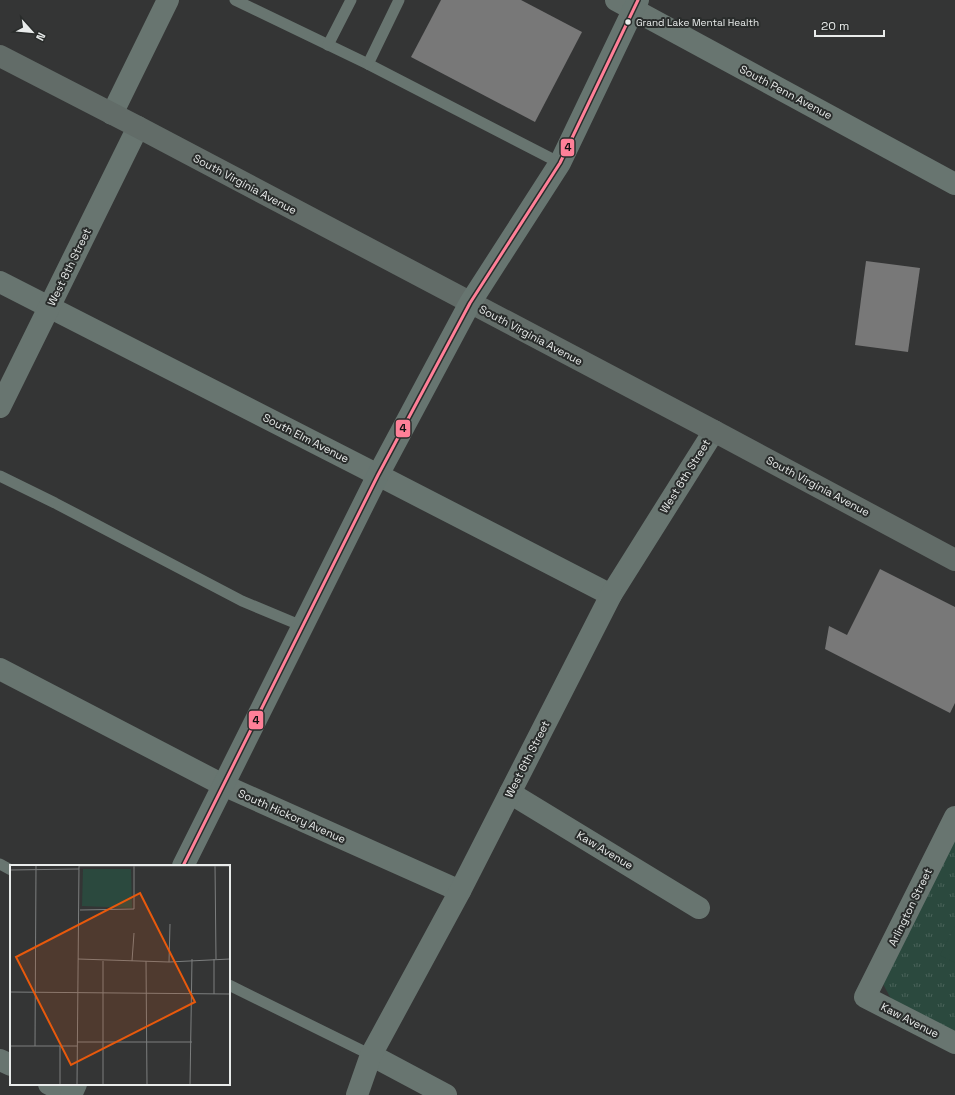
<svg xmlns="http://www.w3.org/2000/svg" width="955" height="1095" font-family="'Space Grotesk',sans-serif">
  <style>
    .grass { fill: url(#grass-tufts) }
    .garden { fill: #2b493e }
    .building { fill: #787878 }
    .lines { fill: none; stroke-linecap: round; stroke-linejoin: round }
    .lane { stroke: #687570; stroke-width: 11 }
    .street { stroke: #687570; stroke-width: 22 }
    .secondary { stroke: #626c68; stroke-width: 22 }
    .primary { stroke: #677570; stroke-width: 22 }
    .bus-1-casing { stroke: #292c2b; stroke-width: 6 }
    .bus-1 { stroke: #ff8098; stroke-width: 3 }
    .bus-dot { fill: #e9eceb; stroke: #292c2b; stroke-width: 1.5 }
    .labels { text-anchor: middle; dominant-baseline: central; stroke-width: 4; stroke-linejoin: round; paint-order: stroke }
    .bus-label { font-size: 10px; fill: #e9eceb; stroke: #292c2b; text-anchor: start }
    .street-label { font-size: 11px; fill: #e9eceb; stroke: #292c2b }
    .inset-road { fill: none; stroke: #7c7e7e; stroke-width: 1 }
    .view { fill: #e8590c; fill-opacity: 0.15; stroke: #e8590c; stroke-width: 2 }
    .inset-edge { fill: none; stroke: #e9eceb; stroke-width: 2 }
    .line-badge { stroke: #292c2b; stroke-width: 1.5 }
    .pale-badge-label { font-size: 11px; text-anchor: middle; font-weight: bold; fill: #111 }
  </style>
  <defs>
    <pattern id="grass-tufts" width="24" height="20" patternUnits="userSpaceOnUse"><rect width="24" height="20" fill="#2b493e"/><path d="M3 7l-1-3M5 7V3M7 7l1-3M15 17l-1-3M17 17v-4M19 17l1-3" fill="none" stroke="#4a635a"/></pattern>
  </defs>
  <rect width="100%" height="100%" fill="#343535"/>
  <polygon class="grass" points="955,839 955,1035 899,1006 890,997 883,984"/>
  <polygon class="garden" points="955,926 955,963 940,955"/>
  <g class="building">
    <polygon points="441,0 521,0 582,32 535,122 411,57"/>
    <polygon points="866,261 920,268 908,352 855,345"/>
    <polygon points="880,569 955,607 955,703 950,713 825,649 829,626 847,635"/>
  </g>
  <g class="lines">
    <g class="lane">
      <polyline points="235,0 368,64 560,163"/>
      <polyline points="328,45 351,0"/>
      <polyline points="368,64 399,0"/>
      <polyline points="0,476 55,503 242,601 302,626"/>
      <polyline points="0,864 11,870"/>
      <polyline points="229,985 371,1055"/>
    </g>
    <g class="street">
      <polyline points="616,0 955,184"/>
      <polyline points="112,114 168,0"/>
      <polyline points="0,282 378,475 611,595"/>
      <polyline points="0,407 138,127"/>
      <polyline points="0,669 223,785 460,891"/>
      <polyline points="510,793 699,908"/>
      <polyline points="955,817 865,997 955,1043"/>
      <polyline points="371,1055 446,1095"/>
      <polyline points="0,1060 11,1065"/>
      <polyline points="49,1084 71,1095"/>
      <polyline points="357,1095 371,1055 460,891 611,595 714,431"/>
    </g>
    <polyline class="secondary" points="0,56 138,127 714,431 955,560"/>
    <g class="primary">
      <polyline points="183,866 378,475 470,303 560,163 638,0"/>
      <polyline points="71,1095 76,1084"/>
    </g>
    <defs>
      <polyline id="bus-1" points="183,866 378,475 470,303 560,163 638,0"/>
    </defs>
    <use href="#bus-1" class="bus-1-casing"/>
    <use href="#bus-1" class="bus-1"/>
  </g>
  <circle class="bus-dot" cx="628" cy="22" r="3.5"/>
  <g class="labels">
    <g class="bus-label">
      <text x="636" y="22">Grand Lake Mental Health</text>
    </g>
    <g class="street-label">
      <text transform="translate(786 92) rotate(28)">South Penn Avenue</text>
      <text transform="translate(245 184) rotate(28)">South Virginia Avenue</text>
      <text transform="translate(69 267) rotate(-64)">West 8th Street</text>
      <text transform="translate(531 335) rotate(28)">South Virginia Avenue</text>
      <text transform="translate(306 438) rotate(27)">South Elm Avenue</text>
      <text transform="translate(685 476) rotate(-58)">West 6th Street</text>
      <text transform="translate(818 486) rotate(28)">South Virginia Avenue</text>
      <text transform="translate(527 759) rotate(-63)">West 6th Street</text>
      <text transform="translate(292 816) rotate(24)">South Hickory Avenue</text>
      <text transform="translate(605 850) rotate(31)">Kaw Avenue</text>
      <text transform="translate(910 907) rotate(-64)">Arlington Street</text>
      <text transform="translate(910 1020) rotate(27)">Kaw Avenue</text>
    </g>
  </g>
  <g transform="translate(10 865)">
    <rect width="220" height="220" fill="#343535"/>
    <path d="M73 4H121L122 43 72 41Z" fill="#2b493e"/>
    <path d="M82 9H115V23H82ZM82 24H115V38H82Z" fill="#2b493e"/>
    <path class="inset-road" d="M205 0 206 94M69 1H220M0 5 69 4M70 45 124 44V1M68 94 159 97 220 94M93 96V220M122 96 124 68M136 96 137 220M159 97 160 59M0 127 220 129M204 129V94M67 177H182M0 181H67M25 181 26 0M50 220V181M67 220 69 0M180 220 182 94"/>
    <path class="view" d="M130 28 185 137 61 200 6 92Z"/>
    <rect width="220" height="220" class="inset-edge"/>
  </g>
  <g class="line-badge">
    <rect x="560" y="138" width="15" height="19" rx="4" fill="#ff8098"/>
    <rect x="395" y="419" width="16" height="19" rx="4" fill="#ff8098"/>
    <rect x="248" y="710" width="16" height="20" rx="4" fill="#ff8098"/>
  </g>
  <g class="pale-badge-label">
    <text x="568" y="151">4</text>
    <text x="403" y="432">4</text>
    <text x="256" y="724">4</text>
  </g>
  <g transform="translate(32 32) rotate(117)" stroke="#292c2b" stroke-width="3" paint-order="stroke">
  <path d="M0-3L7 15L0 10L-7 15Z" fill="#e9eceb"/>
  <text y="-6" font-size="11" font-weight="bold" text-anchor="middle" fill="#e9eceb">N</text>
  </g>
  <path d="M815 30v6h69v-6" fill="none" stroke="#e9eceb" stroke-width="2"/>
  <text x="821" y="30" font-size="12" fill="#e9eceb" stroke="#292c2b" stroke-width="3" paint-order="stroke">20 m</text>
</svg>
